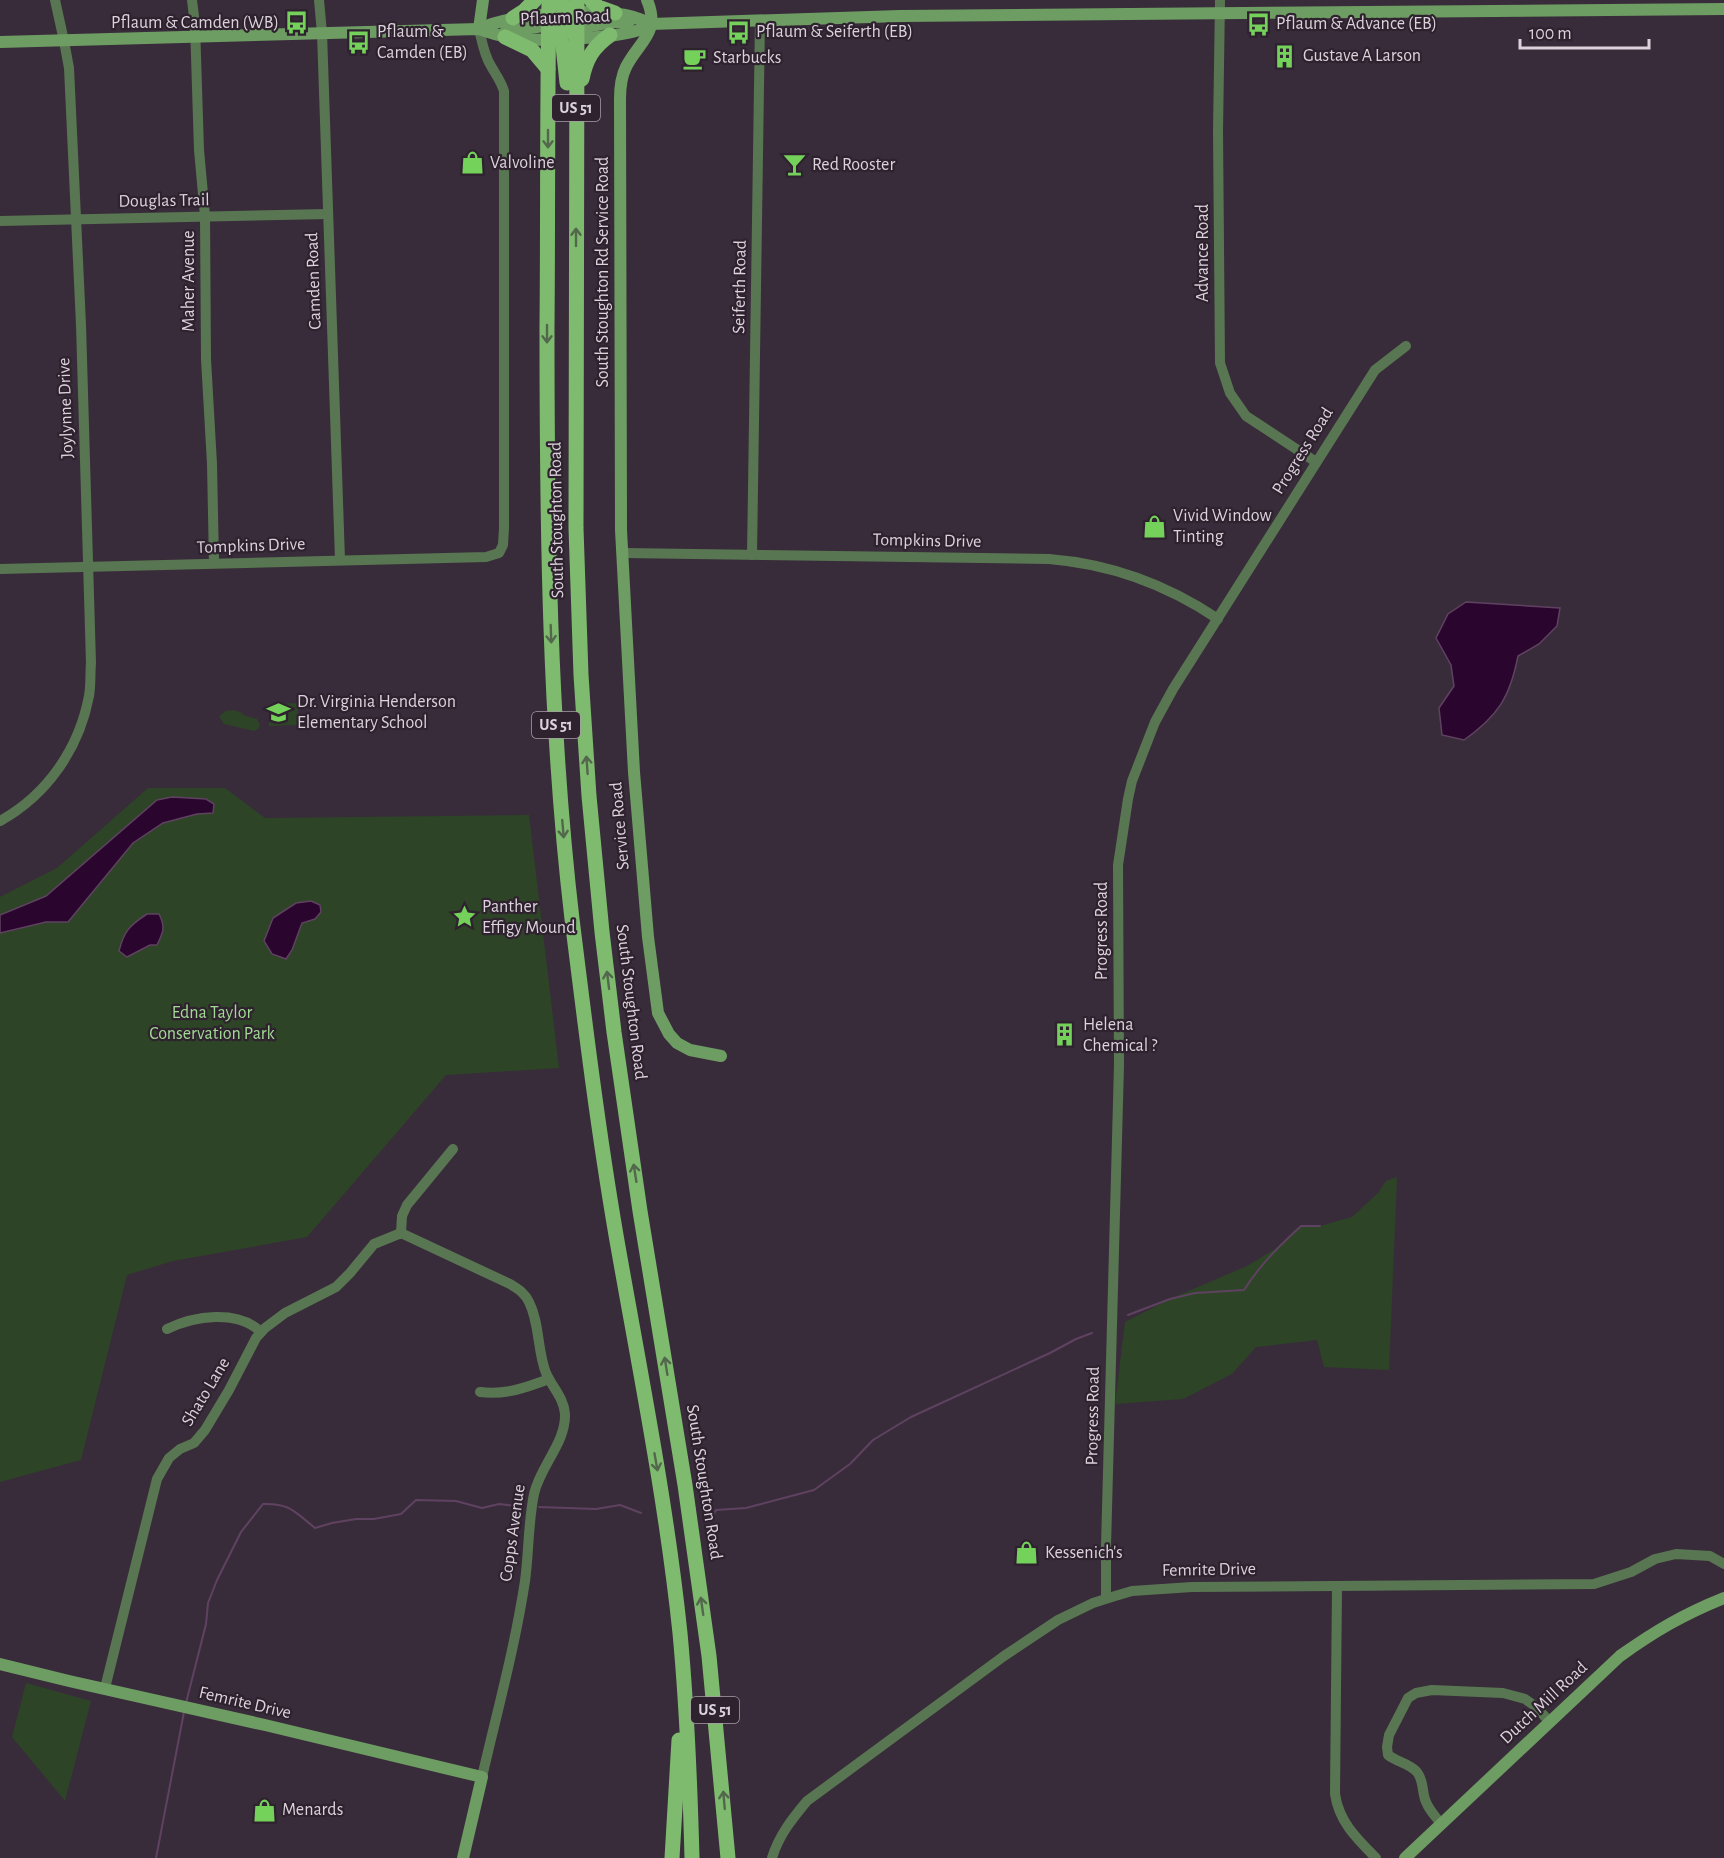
<svg xmlns="http://www.w3.org/2000/svg" width="1724" height="1858" font-family="'Alegreya Sans',sans-serif">
  <style>
    .green { fill: #2d4427 }
    .water { fill: #2a052d; stroke: #5f4261; stroke-width: 1.5 }
    .lines { fill: none; stroke-linecap: round; stroke-linejoin: round }
    .stream { stroke: #5f4261; stroke-width: 2 }
    .street { stroke: #597652; stroke-width: 10 }
    .secondary { stroke: #6e9d63; stroke-width: 12 }
    .primary { stroke: #7ebb6f; stroke-width: 15 }
    .oneway { stroke: #53674c }
    .labels { text-anchor: middle; dominant-baseline: central; stroke-width: 4.5; stroke-linejoin: round; paint-order: stroke }
    .shield { fill: #2f222f; stroke: #a79da7; stroke-width: 1.5 }
    .shield-label { font-size: 16px; font-weight: bold; fill: #dbd2db }
    .street-label { font-size: 18px; fill: #dbd2db; stroke: #2f222f }
    .poi-label { font-size: 18px; fill: #dbd2db; stroke: #2f222f; text-anchor: start }
    .park-label { font-size: 18px; fill: #a0da92; stroke: #2f222f }
  </style>
  <rect width="100%" height="100%" fill="#392c3a"/>
  <g class="green">
    <polygon points="298,703 298,725 269,726 269,704"/>
    <polygon points="234,710 242,713 243,715 257,719 260,725 258,729 254,731 224,724 219,716 226,711"/>
    <polygon points="148,788 225,788 265,818 529,815 559,1068 446,1075 307,1237 173,1261 127,1275 81,1460 0,1482 0,897 57,868"/>
    <polygon points="1397,1177 1389,1370 1324,1367 1317,1340 1256,1347 1232,1374 1183,1399 1115,1404 1125,1322 1170,1299 1247,1266 1275,1249 1301,1226 1320,1226 1352,1217 1378,1193 1386,1181"/>
    <polygon points="26,1683 91,1701 65,1801 12,1737"/>
  </g>
  <g class="water">
    <path d="M1466 602 1560 608 1557 626 1539 644 1518 656C1510 697 1498 716 1464 740L1442 735 1439 708 1454 686 1451 665 1436 638 1448 614Z"/>
    <polygon points="172,797 206,799 214,804 213,813 197,814 163,823 133,843 68,922 46,922 0,933 0,915 46,896 157,800"/>
    <polygon points="311,901 320,905 321,912 315,919 302,923 292,950 286,959 272,954 264,941 273,918 296,903"/>
    <path d="M147 914H159C166 927 163 933 157 945H150L127 957 119 951C124 931 130 925 147 914Z"/>
  </g>
  <g class="lines">
    <g class="stream">
      <path d="M1128 1315 1170 1299 1195 1293 1244 1290C1260 1265 1279 1246 1301 1226H1320"/>
      <polyline points="539,1507 596,1509 620,1505 641,1513"/>
      <polyline points="711,1519 716,1510 746,1508 814,1490 850,1464 873,1440 911,1417 1050,1353 1076,1339 1092,1333"/>
      <path d="M186 1703 206 1624 208 1603 217 1580 241 1532 263 1504C290 1503 295 1512 315 1528L332 1523 356 1519H374L401 1514 416 1500 456 1501 482 1508 499 1504 516 1506"/>
      <polyline points="156,1858 184,1712"/>
    </g>
    <g class="street">
      <polyline points="192,0 195,25 199,150 205,216 206,359 212,464 214,563"/>
      <polyline points="319,0 322,33 340,560"/>
      <polyline points="1220,0 1218,131 1220,363 1230,393 1246,416 1316,462"/>
      <polyline points="0,221 328,214"/>
      <path d="M624 553 1049 559C1112 564 1166 584 1218 619"/>
      <polyline points="752,555 760,20"/>
      <path d="M0 569 486 557 499 553 503 545 504 528V91C501 81 496 75 491 66 484 55 482 41 479 29"/>
      <path d="M0 821C47 795 79 749 89 696 91 685 90 674 91 663L81 325 69 68 64 41 55 0"/>
      <polyline points="401,1233 402,1216 407,1205 453,1149"/>
      <path d="M167 1329C194 1316 237 1309 261 1332"/>
      <path d="M480 1392C506 1395 525 1388 549 1379"/>
      <path d="M1337 1586 1335 1794C1339 1822 1357 1839 1376 1858"/>
      <polyline points="1106,1598 1106,1546 1119,1065 1118,865 1128,799 1132,781 1155,722 1173,689 1375,370 1406,346"/>
      <path d="M105 1688 157 1479 169 1458 180 1449 194 1443 205 1430 229 1390 256 1338 265 1328 285 1313 336 1287 350 1273 374 1244 401 1233 510 1284C518 1289 525 1293 529 1302 540 1324 537 1350 546 1373 552 1387 564 1398 565 1414 566 1443 540 1466 534 1494 528 1523 529 1552 525 1581 515 1647 497 1712 482 1777"/>
      <path d="M1441 1824C1436 1817 1430 1811 1427 1804 1421 1794 1425 1782 1417 1772 1409 1763 1397 1762 1388 1755L1387 1747 1389 1735 1408 1698 1416 1693 1432 1690 1503 1693 1525 1699 1535 1706 1550 1722"/>
      <path d="M772 1858C779 1835 792 1819 807 1801L1004 1656 1058 1620 1093 1603 1115 1596 1132 1591 1192 1587 1594 1584 1631 1572 1655 1559 1676 1554 1710 1556 1724 1564"/>
    </g>
    <g class="secondary">
      <path d="M647 0C661 33 639 41 626 67 621 77 620 88 620 99L621 530 634 772 648 937 658 1013 669 1034 677 1043 690 1050 721 1056"/>
      <path d="M479 29C511 14 590 8 625 15 634 17 643 20 651 24L900 16 1724 9"/>
      <polyline points="479,29 483,0"/>
      <polyline points="569,30 612,22 629,22"/>
      <polyline points="505,32 556,24"/>
      <path d="M0 42 479 29C492 34 505 37 519 39 544 41 635 39 651 24"/>
      <polyline points="0,1664 69,1681 265,1725 482,1777 463,1858"/>
      <path d="M1405 1858 1620 1656C1655 1631 1684 1614 1724 1598"/>
    </g>
    <g class="primary">
      <path d="M549 0C547 109 548 219 547 328 547 526 549 723 572 919 585 1024 598 1130 616 1235 639 1367 666 1499 680 1633 687 1708 690 1783 692 1858"/>
      <polyline points="562,0 566,18 574,34"/>
      <polyline points="577,0 576,528 581,675 589,796 602,932 614,1032 640,1211 685,1485 709,1656 728,1858"/>
      <polyline points="591,0 598,7 615,13"/>
      <polyline points="551,17 563,46 567,83"/>
      <polyline points="513,18 524,11 535,0"/>
      <polyline points="505,37 532,50 548,69"/>
      <path d="M582 79C586 59 593 47 610 35"/>
      <polyline points="672,1858 679,1740"/>
    </g>
  </g>
  <defs><path id="oneway-shaft" d="M-6 0H5M1.5-3L5.5 0L1.5 3" fill="none" stroke-width="1.6" stroke-linecap="round" stroke-linejoin="round" transform="scale(1.5)"/></defs>
  <g class="oneway">
    <use href="#oneway-shaft" transform="translate(548 139) rotate(90)"/>
    <use href="#oneway-shaft" transform="translate(576 237) rotate(-90)"/>
    <use href="#oneway-shaft" transform="translate(547 334) rotate(90)"/>
    <use href="#oneway-shaft" transform="translate(551 634) rotate(88)"/>
    <use href="#oneway-shaft" transform="translate(587 765) rotate(-94)"/>
    <use href="#oneway-shaft" transform="translate(563 829) rotate(85)"/>
    <use href="#oneway-shaft" transform="translate(608 980) rotate(-97)"/>
    <use href="#oneway-shaft" transform="translate(635 1173) rotate(-99)"/>
    <use href="#oneway-shaft" transform="translate(666 1366) rotate(-99)"/>
    <use href="#oneway-shaft" transform="translate(656 1462) rotate(80)"/>
    <use href="#oneway-shaft" transform="translate(702 1606) rotate(-98)"/>
    <use href="#oneway-shaft" transform="translate(724 1800) rotate(-95)"/>
  </g>
  <defs>
    <symbol id="bus-bare" viewBox="-9 -9 18 18"><path d="M-5-6H5V4H4V6H2V4H-2V6H-4V4H-5ZM-3.5-4V0h7V-4ZM-3.5 1.2v1.5H-2V1.2ZM2 1.2v1.5H3.5V1.2Z" fill="#74d25b" stroke="#2f222f" stroke-width="2.5" paint-order="stroke"/></symbol>
    <symbol id="building-bare" viewBox="-9 -9 18 18"><path d="M-4-6H4V6H1V3H-1V6H-4ZM-2.5-4.3h1.7v1.8h-1.7ZM.8-4.3h1.7v1.8H.8ZM-2.5-1h1.7V.8h-1.7ZM.8-1h1.7V.8H.8Z" fill="#74d25b" stroke="#2f222f" stroke-width="2.5" paint-order="stroke"/></symbol>
    <symbol id="cafe-bare" viewBox="-9 -9 18 18"><path d="M-5.5-4.5H6V0H3Q3 3.5 0 3.5H-2.5Q-5.5 3.5-5.5 0ZM3-3.2v2h1.7v-2ZM-6 4.5H4V6H-6Z" fill="#74d25b" stroke="#2f222f" stroke-width="2.5" paint-order="stroke"/></symbol>
    <symbol id="shop-bare" viewBox="-9 -9 18 18"><path d="M-5-2.5h2.3a2.7 3.5 0 0 1 5.4 0H5L5.5 6h-11ZM-1.5-2.5h3a1.5 2.3 0 0 0-3 0Z" fill="#74d25b" stroke="#2f222f" stroke-width="2.5" paint-order="stroke"/></symbol>
    <symbol id="bar-bare" viewBox="-9 -9 18 18"><path d="M-6-5H6L.8 .8V4.5H3.5V6h-7V4.5H-.8V.8Z" fill="#74d25b" stroke="#2f222f" stroke-width="2.5" paint-order="stroke"/></symbol>
    <symbol id="school-bare" viewBox="-9 -9 18 18"><path d="M0-5L7-2L0 1L-7-2ZM-4 1L0 2.5L4 1V4Q0 6-4 4Z" fill="#74d25b" stroke="#2f222f" stroke-width="2.5" paint-order="stroke"/></symbol>
    <symbol id="sight-bare" viewBox="-9 -9 18 18"><path d="M0-6L1.8-2.2L6-1.7L2.9 1.2L3.7 5.4L0 3.3L-3.7 5.4L-2.9 1.2L-6-1.7L-1.8-2.2Z" fill="#74d25b" stroke="#2f222f" stroke-width="2.5" paint-order="stroke"/></symbol>
  </defs>
  <g fill-rule="evenodd">
    <use href="#bus-bare" x="280" y="6" width="33" height="33"/>
    <use href="#bus-bare" x="1242" y="8" width="33" height="33"/>
    <use href="#bus-bare" x="722" y="16" width="33" height="33"/>
    <use href="#bus-bare" x="342" y="26" width="33" height="33"/>
    <use href="#building-bare" x="1268" y="40" width="33" height="33"/>
    <use href="#cafe-bare" x="678" y="42" width="33" height="33"/>
    <use href="#shop-bare" x="456" y="146" width="33" height="33"/>
    <use href="#bar-bare" x="778" y="148" width="33" height="33"/>
    <use href="#shop-bare" x="1138" y="510" width="33" height="33"/>
    <use href="#school-bare" x="262" y="696" width="33" height="33"/>
    <use href="#sight-bare" x="448" y="900" width="33" height="33"/>
    <use href="#building-bare" x="1048" y="1018" width="33" height="33"/>
    <use href="#shop-bare" x="1010" y="1536" width="33" height="33"/>
    <use href="#shop-bare" x="248" y="1794" width="33" height="33"/>
  </g>
  <g class="labels">
    <g class="shield">
      <rect x="552" y="95" width="48" height="26" rx="4.5"/>
      <rect x="532" y="712" width="48" height="26" rx="4.5"/>
      <rect x="691" y="1697" width="48" height="26" rx="4.5"/>
    </g>
    <g class="shield-label">
      <text x="576" y="108">US 51</text>
      <text x="556" y="725">US 51</text>
      <text x="715" y="1710">US 51</text>
    </g>
    <g class="street-label">
      <text transform="translate(565 18) rotate(-2)">Pflaum Road</text>
      <text transform="translate(164 201) rotate(-1)">Douglas Trail</text>
      <text transform="translate(1203 253) rotate(-90)">Advance Road</text>
      <text transform="translate(603 272) rotate(-90)">South Stoughton Rd Service Road</text>
      <text transform="translate(189 281) rotate(-90)">Maher Avenue</text>
      <text transform="translate(314 281) rotate(-92)">Camden Road</text>
      <text transform="translate(740 287) rotate(-89)">Seiferth Road</text>
      <text transform="translate(66 408) rotate(-92)">Joylynne Drive</text>
      <text transform="translate(1303 451) rotate(-58)">Progress Road</text>
      <text transform="translate(557 520) rotate(-91)">South Stoughton Road</text>
      <text transform="translate(927 541) rotate(1)">Tompkins Drive</text>
      <text transform="translate(251 546) rotate(-2)">Tompkins Drive</text>
      <text transform="translate(620 826) rotate(-95)">Service Road</text>
      <text transform="translate(1102 931) rotate(-90)">Progress Road</text>
      <text transform="translate(631 1002) rotate(83)">South Stoughton Road</text>
      <text transform="translate(206 1392) rotate(-59)">Shato Lane</text>
      <text transform="translate(1093 1416) rotate(-89)">Progress Road</text>
      <text transform="translate(704 1482) rotate(81)">South Stoughton Road</text>
      <text transform="translate(513 1533) rotate(-82)">Copps Avenue</text>
      <text transform="translate(1209 1570) rotate(-1)">Femrite Drive</text>
      <text transform="translate(245 1703) rotate(13)">Femrite Drive</text>
      <text transform="translate(1544 1703) rotate(-43)">Dutch Mill Road</text>
    </g>
    <g class="poi-label">
      <text x="279" y="23" text-anchor="end">Pflaum &amp; Camden (WB)</text>
      <text x="1276" y="24">Pflaum &amp; Advance (EB)</text>
      <text x="377" y="32">Pflaum &amp;<tspan x="377" dy="21">Camden (EB)</tspan></text>
      <text x="756" y="32">Pflaum &amp; Seiferth (EB)</text>
      <text x="1303" y="56">Gustave A Larson</text>
      <text x="713" y="58">Starbucks</text>
      <text x="490" y="163">Valvoline</text>
      <text x="812" y="165">Red Rooster</text>
      <text x="1173" y="516">Vivid Window<tspan x="1173" dy="21">Tinting</tspan></text>
      <text x="297" y="702">Dr. Virginia Henderson<tspan x="297" dy="21">Elementary School</tspan></text>
      <text x="482" y="907">Panther<tspan x="482" dy="21">Effigy Mound</tspan></text>
      <text x="1083" y="1025">Helena<tspan x="1083" dy="21">Chemical ?</tspan></text>
      <text x="1045" y="1553">Kessenich's</text>
      <text x="282" y="1810">Menards</text>
    </g>
    <g class="park-label">
      <text x="212" y="1013">Edna Taylor<tspan x="212" dy="21">Conservation Park</tspan></text>
    </g>
  </g>
  <path d="M1520 39v9h129v-9" fill="none" stroke="#dbd2db" stroke-width="3"/>
  <text x="1529" y="39" font-size="18" fill="#dbd2db" stroke="#2f222f" stroke-width="4.5" paint-order="stroke">100 m</text>
</svg>
